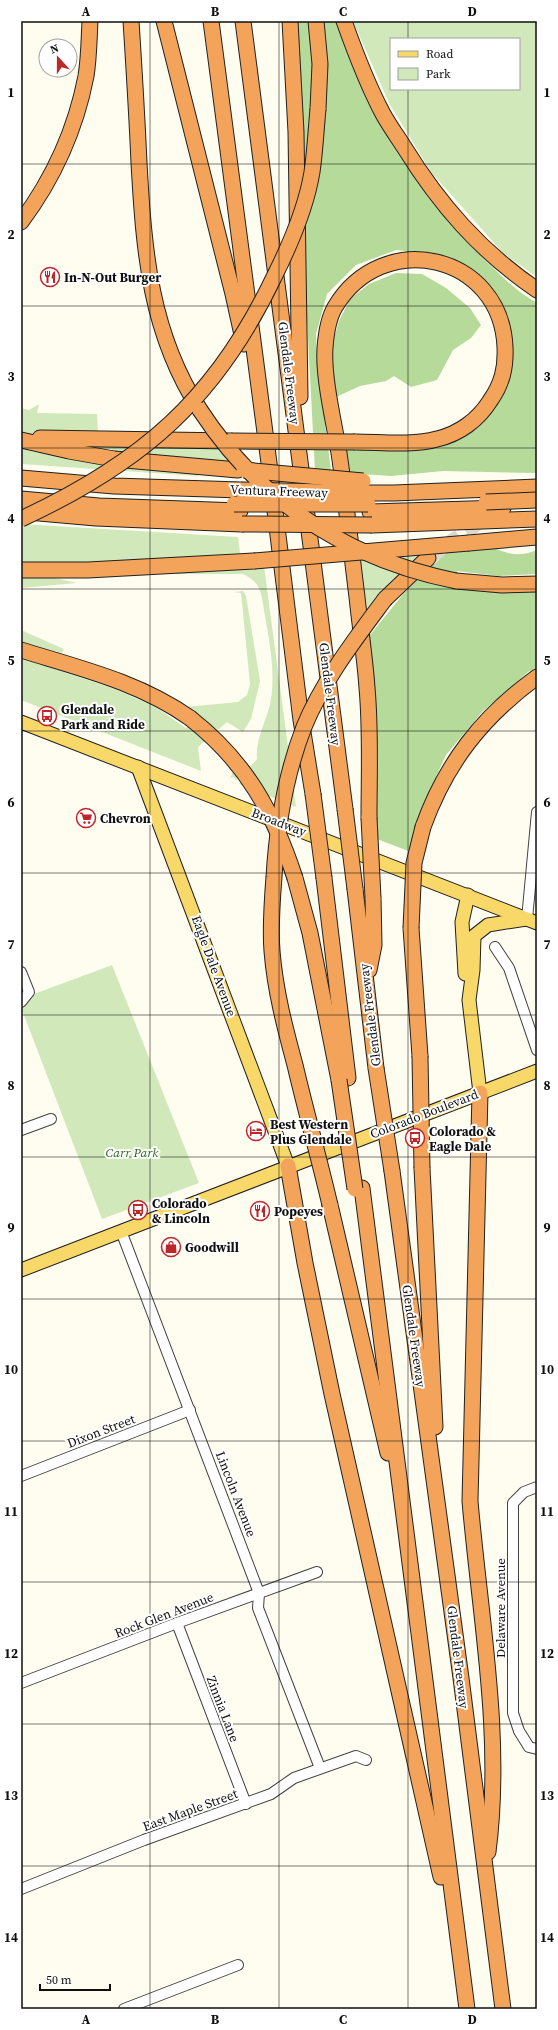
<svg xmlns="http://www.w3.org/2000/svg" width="558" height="2030" font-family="'Source Serif 4',serif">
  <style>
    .green { fill: #d1e9ba; fill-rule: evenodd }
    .forest { fill: #b5da99 }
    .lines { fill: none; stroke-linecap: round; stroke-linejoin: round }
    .highway-tunnel { stroke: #dbd8ce; stroke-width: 15; stroke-dasharray: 15 8; stroke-linecap: butt }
    .minor-casing { stroke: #424242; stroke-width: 12 }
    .major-casing { stroke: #202020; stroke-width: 15 }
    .highway-casing { stroke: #202020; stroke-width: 17 }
    .minor { stroke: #fff; stroke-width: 10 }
    .major { stroke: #f7d868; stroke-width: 13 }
    .highway { stroke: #f3a45a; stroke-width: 15 }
    .highway-bridge-casing { stroke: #202020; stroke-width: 17; stroke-linecap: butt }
    .highway-bridge { stroke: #f3a45a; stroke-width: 15 }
    .grid { fill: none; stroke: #0f0f0f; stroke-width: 1; stroke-opacity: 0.55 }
    .labels { text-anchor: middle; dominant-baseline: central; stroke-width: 4; stroke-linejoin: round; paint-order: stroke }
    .poi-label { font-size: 13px; font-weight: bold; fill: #0f0f0f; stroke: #fff; text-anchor: start }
    .street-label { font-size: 13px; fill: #0f0f0f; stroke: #fff }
    .park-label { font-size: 13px; font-style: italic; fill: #2c671f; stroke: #fff }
    .neatline { fill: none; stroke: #0f0f0f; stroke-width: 1.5 }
    .grid-label { font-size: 13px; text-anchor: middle; font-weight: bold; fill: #0f0f0f }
  </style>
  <rect width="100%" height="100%" fill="#fffcf0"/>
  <g class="green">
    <path d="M353 21H537V277L504 254 431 172 389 103ZM391 39H519V89H391Z"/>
    <polygon points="39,404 37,413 97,414 98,433 39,437 21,431 21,408 29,410"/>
    <polygon points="96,446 232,447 233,463 111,452 112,449 97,450"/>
    <polygon points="21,448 34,452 198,471 198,476 21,464"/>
    <polygon points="21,524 238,537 240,553 109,564 21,562"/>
    <polygon points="428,553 363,619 356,559"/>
    <path d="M264 566 296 807 239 784 241 782 238 779 236 780 234 777 230 778 233 772 250 767 257 759C255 738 268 719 271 699 276 665 267 631 262 598 259 585 255 580 243 574H172V572Z"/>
    <polygon points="46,576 77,583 21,588 21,577"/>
    <polygon points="243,591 246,596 260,681 251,719 243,732 227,722 198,747 201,771 21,700 21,658 112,688 154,706 186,728 197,717 186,707 238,702 247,695 250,684 241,593 234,592"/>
    <polygon points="21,630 64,649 62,653 21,642"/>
    <polygon points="112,965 199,1183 102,1219 22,1010 34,994"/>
  </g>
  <g class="forest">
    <path d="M297 21H336C350 57 364 97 384 130 412 178 447 224 488 263 504 278 518 293 537 303V473L443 471 391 476 344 473 340 447 444 443 496 403 504 314 493 290 467 267 442 255 396 250 356 265 327 294 316 334 317 360 331 471 315 470 303 243Z"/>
    <polygon points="396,273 422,274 446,288 470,308 481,325 471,338 453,350 437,380 411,387 394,376 386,381 360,386 336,397 331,349 339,321 350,299 369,284"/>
    <path d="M494 548C510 555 520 557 537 550V574L498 576 457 571 454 586 537 588V668L528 672 482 712 446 755 425 801 411 852 377 839 366 640 404 593 447 552Z"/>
  </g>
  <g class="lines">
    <polyline class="highway-tunnel" points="428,558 484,519"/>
    <defs>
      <g id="minor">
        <polyline points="527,919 537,812"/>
        <polyline points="495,947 509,968 537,1050"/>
        <polyline points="21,972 29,992 21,1002"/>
        <polyline points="21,1130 51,1119"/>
        <polyline points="121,1231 259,1593 258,1608 320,1768"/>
        <polyline points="21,1476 190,1410"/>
        <polyline points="537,1487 524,1492 513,1503 513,1713 519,1731 529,1747 537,1749"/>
        <polyline points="177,1623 246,1804"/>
        <polyline points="21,1683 177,1623 317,1572"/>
        <polyline points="21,1889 144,1840 271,1794 294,1778 356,1756 366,1760"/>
        <polyline points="124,2009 238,1965"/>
      </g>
      <g id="major">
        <polyline points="21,722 537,923"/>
        <polyline points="138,767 288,1166"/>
        <polyline points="465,974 462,922 468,895"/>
        <polyline points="480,1093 469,1000 473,970 474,936 488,925 526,919"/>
        <polyline points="21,1270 537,1071"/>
      </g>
      <g id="highway">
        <path d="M131 21C134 68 137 116 139 163 144 252 150 333 200 410"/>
        <polyline points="164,21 233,294 244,344"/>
        <polyline points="211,21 269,463 301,720 313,794"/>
        <polyline points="243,21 345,809"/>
        <polyline points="290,21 296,132 300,397"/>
        <polyline points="316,21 320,64 318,109"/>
        <path d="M344 21C355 52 367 84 383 114 389 125 397 136 404 147 440 205 480 251 537 290"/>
        <path d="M21 222C53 179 76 128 86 76 89 58 89 39 90 21"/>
        <polyline points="40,438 231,441"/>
        <polyline points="21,440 69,451 114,459 238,470"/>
        <path d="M355 442C381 442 411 446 437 439 459 434 478 420 490 401 502 384 506 368 505 347 501 254 383 227 335 307 328 319 326 334 325 348 323 378 334 422 339 453 346 501 351 549 357 597 360 627 365 658 367 688 371 731 369 775 369 818"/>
        <polyline points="21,478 114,486 241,490"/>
        <polyline points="366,493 394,493 537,487"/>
        <polyline points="21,499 99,506 240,511"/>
        <polyline points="28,512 96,518 242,524"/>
        <polyline points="370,512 503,508"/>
        <polyline points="372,525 537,519"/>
        <polyline points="469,543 537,537"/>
        <polyline points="21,570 88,570 254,561"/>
        <polyline points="456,581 502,585 537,584"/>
        <polyline points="385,599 428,558"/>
        <path d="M21 650C79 668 139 682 190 718"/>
        <path d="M423 827C446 763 482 717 537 677"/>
        <polyline points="295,878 310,933 339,1080"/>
        <polyline points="324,878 348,1078"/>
        <polyline points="355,889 376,1068"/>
        <polyline points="411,928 420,1056"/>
        <polyline points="369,970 374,945 373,898"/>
        <path d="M480 1093 470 1501C480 1618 503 1735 488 1852"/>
        <polyline points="288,1166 305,1263 332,1394 441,1877"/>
        <polyline points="422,1168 435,1427"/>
        <polyline points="392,1171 461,1678 503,2009"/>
        <polyline points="362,1188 467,2009"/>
        <polyline points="330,1205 388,1453"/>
      </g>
    </defs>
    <use href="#minor" class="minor-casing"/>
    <use href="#major" class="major-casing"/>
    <use href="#highway" class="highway-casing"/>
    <use href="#minor" class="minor"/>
    <use href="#major" class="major"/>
    <use href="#highway" class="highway"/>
    <defs>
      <g id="highway-bridge">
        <path d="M200 410C261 503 347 559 456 581"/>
        <polyline points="231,441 355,442"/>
        <polyline points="244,470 363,481"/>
        <polyline points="241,490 366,493"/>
        <polyline points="486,502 537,500"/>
        <polyline points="234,504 368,504"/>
        <path d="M21 519C142 463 216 399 274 277 290 245 306 209 312 172 315 152 316 130 318 109"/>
        <polyline points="242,524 372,525"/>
        <polyline points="254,561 469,543"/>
        <path d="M190 718C246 762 273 811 295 878"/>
        <polyline points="313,794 324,878"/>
        <polyline points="345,809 355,889"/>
        <polyline points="369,818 373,898"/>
        <polyline points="411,928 414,863 423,827"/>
        <polyline points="420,1056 422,1168"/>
        <polyline points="376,1068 392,1171"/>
        <polyline points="339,1080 355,1189"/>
        <path d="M330 1205C319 1158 306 1112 295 1065 285 1028 275 990 272 951 270 927 272 902 274 877 277 825 285 776 304 727 322 682 356 638 385 599"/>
      </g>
    </defs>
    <use href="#highway-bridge" class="highway-bridge-casing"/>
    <use href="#highway-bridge" class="highway-bridge"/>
  </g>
  <path class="grid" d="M150 21V2009M279 21V2009M408 21V39M408 89V2009M21 164H537M21 306H537M21 448H537M21 589H537M21 731H537M21 873H537M21 1015H537M21 1157H537M21 1299H537M21 1441H537M21 1582H537M21 1724H537M21 1866H537"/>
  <defs>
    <symbol id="restaurant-ring" viewBox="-11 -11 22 22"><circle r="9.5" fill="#fff" stroke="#be272a" stroke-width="1.5"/><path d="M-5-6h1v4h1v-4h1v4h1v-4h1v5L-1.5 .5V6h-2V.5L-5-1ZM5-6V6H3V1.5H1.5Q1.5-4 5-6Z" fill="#be272a"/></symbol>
    <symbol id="bus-ring" viewBox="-11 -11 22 22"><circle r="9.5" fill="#fff" stroke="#be272a" stroke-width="1.5"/><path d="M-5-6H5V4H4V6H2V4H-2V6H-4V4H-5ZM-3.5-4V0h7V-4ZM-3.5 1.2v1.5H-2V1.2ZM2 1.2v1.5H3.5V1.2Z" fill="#be272a"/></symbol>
    <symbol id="supermarket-ring" viewBox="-11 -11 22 22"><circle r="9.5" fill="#fff" stroke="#be272a" stroke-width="1.5"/><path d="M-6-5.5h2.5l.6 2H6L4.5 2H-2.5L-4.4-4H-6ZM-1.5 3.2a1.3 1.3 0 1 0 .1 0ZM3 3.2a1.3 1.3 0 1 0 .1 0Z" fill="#be272a"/></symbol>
    <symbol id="hotel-ring" viewBox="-11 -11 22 22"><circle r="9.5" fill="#fff" stroke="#be272a" stroke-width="1.5"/><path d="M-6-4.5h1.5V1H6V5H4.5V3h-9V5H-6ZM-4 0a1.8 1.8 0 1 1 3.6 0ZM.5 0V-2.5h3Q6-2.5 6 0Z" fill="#be272a"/></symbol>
    <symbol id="shop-ring" viewBox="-11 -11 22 22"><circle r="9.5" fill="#fff" stroke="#be272a" stroke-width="1.5"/><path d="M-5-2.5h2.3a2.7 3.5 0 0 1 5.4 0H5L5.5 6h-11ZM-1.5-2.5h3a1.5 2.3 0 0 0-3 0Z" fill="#be272a"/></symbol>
  </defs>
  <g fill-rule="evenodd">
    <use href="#restaurant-ring" x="39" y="266" width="22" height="22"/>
    <use href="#bus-ring" x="36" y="705" width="22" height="22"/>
    <use href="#supermarket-ring" x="75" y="807" width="22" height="22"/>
    <use href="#hotel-ring" x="245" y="1120" width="22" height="22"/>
    <use href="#bus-ring" x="404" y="1127" width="22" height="22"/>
    <use href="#bus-ring" x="127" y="1199" width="22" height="22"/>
    <use href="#restaurant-ring" x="249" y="1200" width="22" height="22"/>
    <use href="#shop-ring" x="160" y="1236" width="22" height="22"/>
  </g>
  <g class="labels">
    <g class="poi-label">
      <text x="64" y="277">In-N-Out Burger</text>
      <text x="61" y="709">Glendale<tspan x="61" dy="15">Park and Ride</tspan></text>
      <text x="100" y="818">Chevron</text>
      <text x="270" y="1124">Best Western<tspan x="270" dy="15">Plus Glendale</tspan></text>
      <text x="429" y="1131">Colorado &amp;<tspan x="429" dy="15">Eagle Dale</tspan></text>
      <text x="152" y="1203">Colorado<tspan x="152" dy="15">&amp; Lincoln</tspan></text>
      <text x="274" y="1211">Popeyes</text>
      <text x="185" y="1247">Goodwill</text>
    </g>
    <g class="street-label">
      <text transform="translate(289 373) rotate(83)">Glendale Freeway</text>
      <text transform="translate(279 491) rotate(2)">Ventura Freeway</text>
      <text transform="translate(330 694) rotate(83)">Glendale Freeway</text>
      <text transform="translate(279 822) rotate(21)">Broadway</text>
      <text transform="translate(214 966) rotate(70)">Eagle Dale Avenue</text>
      <text transform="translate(370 1015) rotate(-97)">Glendale Freeway</text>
      <text transform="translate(424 1114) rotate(-21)">Colorado Boulevard</text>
      <text transform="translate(414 1336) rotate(82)">Glendale Freeway</text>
      <text transform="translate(101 1431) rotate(-21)">Dixon Street</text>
      <text transform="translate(236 1494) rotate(69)">Lincoln Avenue</text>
      <text transform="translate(500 1608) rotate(-90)">Delaware Avenue</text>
      <text transform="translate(164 1615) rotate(-21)">Rock Glen Avenue</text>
      <text transform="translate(458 1657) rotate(83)">Glendale Freeway</text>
      <text transform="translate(223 1709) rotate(69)">Zinnia Lane</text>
      <text transform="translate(190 1810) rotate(-20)">East Maple Street</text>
    </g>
    <g class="park-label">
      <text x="132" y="1152">Carr Park</text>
    </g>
  </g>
  <rect width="558" height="2030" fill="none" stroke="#ffffff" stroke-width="44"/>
  <rect x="390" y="38" width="130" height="52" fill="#ffffff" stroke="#9f9f9f"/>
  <rect x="398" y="51" width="20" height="6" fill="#f7d868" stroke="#9f9f9f"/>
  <text x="426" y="58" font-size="12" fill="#0f0f0f">Road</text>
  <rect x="398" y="68" width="20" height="12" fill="#d1e9ba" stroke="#9f9f9f"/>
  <text x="426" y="78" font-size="12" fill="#0f0f0f">Park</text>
  <g transform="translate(58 58) rotate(339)"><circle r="19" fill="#ffffff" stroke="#9f9f9f"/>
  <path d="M0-3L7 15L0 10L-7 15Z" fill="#be272a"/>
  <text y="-6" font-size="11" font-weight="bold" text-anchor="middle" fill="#0f0f0f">N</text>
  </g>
  <path d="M40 1984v6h70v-6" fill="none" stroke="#0f0f0f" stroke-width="2"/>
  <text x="46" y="1984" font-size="12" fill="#0f0f0f" stroke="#ffffff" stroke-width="3" paint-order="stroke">50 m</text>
  <rect x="22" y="22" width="514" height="1986" class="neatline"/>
  <g class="grid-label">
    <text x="86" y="16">A</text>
    <text x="215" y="16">B</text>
    <text x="343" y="16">C</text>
    <text x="472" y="16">D</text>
    <text x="11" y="97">1</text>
    <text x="547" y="97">1</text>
    <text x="11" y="239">2</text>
    <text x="547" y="239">2</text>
    <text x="11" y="381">3</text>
    <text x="547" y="381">3</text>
    <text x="11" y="523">4</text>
    <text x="547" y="523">4</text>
    <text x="11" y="665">5</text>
    <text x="547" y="665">5</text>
    <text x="11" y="807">6</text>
    <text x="547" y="807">6</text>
    <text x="11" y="949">7</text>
    <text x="547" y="949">7</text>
    <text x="11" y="1090">8</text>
    <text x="547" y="1090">8</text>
    <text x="11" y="1232">9</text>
    <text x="547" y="1232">9</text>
    <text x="11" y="1374">10</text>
    <text x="547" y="1374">10</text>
    <text x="11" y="1516">11</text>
    <text x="547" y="1516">11</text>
    <text x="11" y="1658">12</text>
    <text x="547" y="1658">12</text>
    <text x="11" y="1800">13</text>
    <text x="547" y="1800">13</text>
    <text x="11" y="1942">14</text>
    <text x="547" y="1942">14</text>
    <text x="86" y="2024">A</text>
    <text x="215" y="2024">B</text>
    <text x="343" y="2024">C</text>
    <text x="472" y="2024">D</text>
  </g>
</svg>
